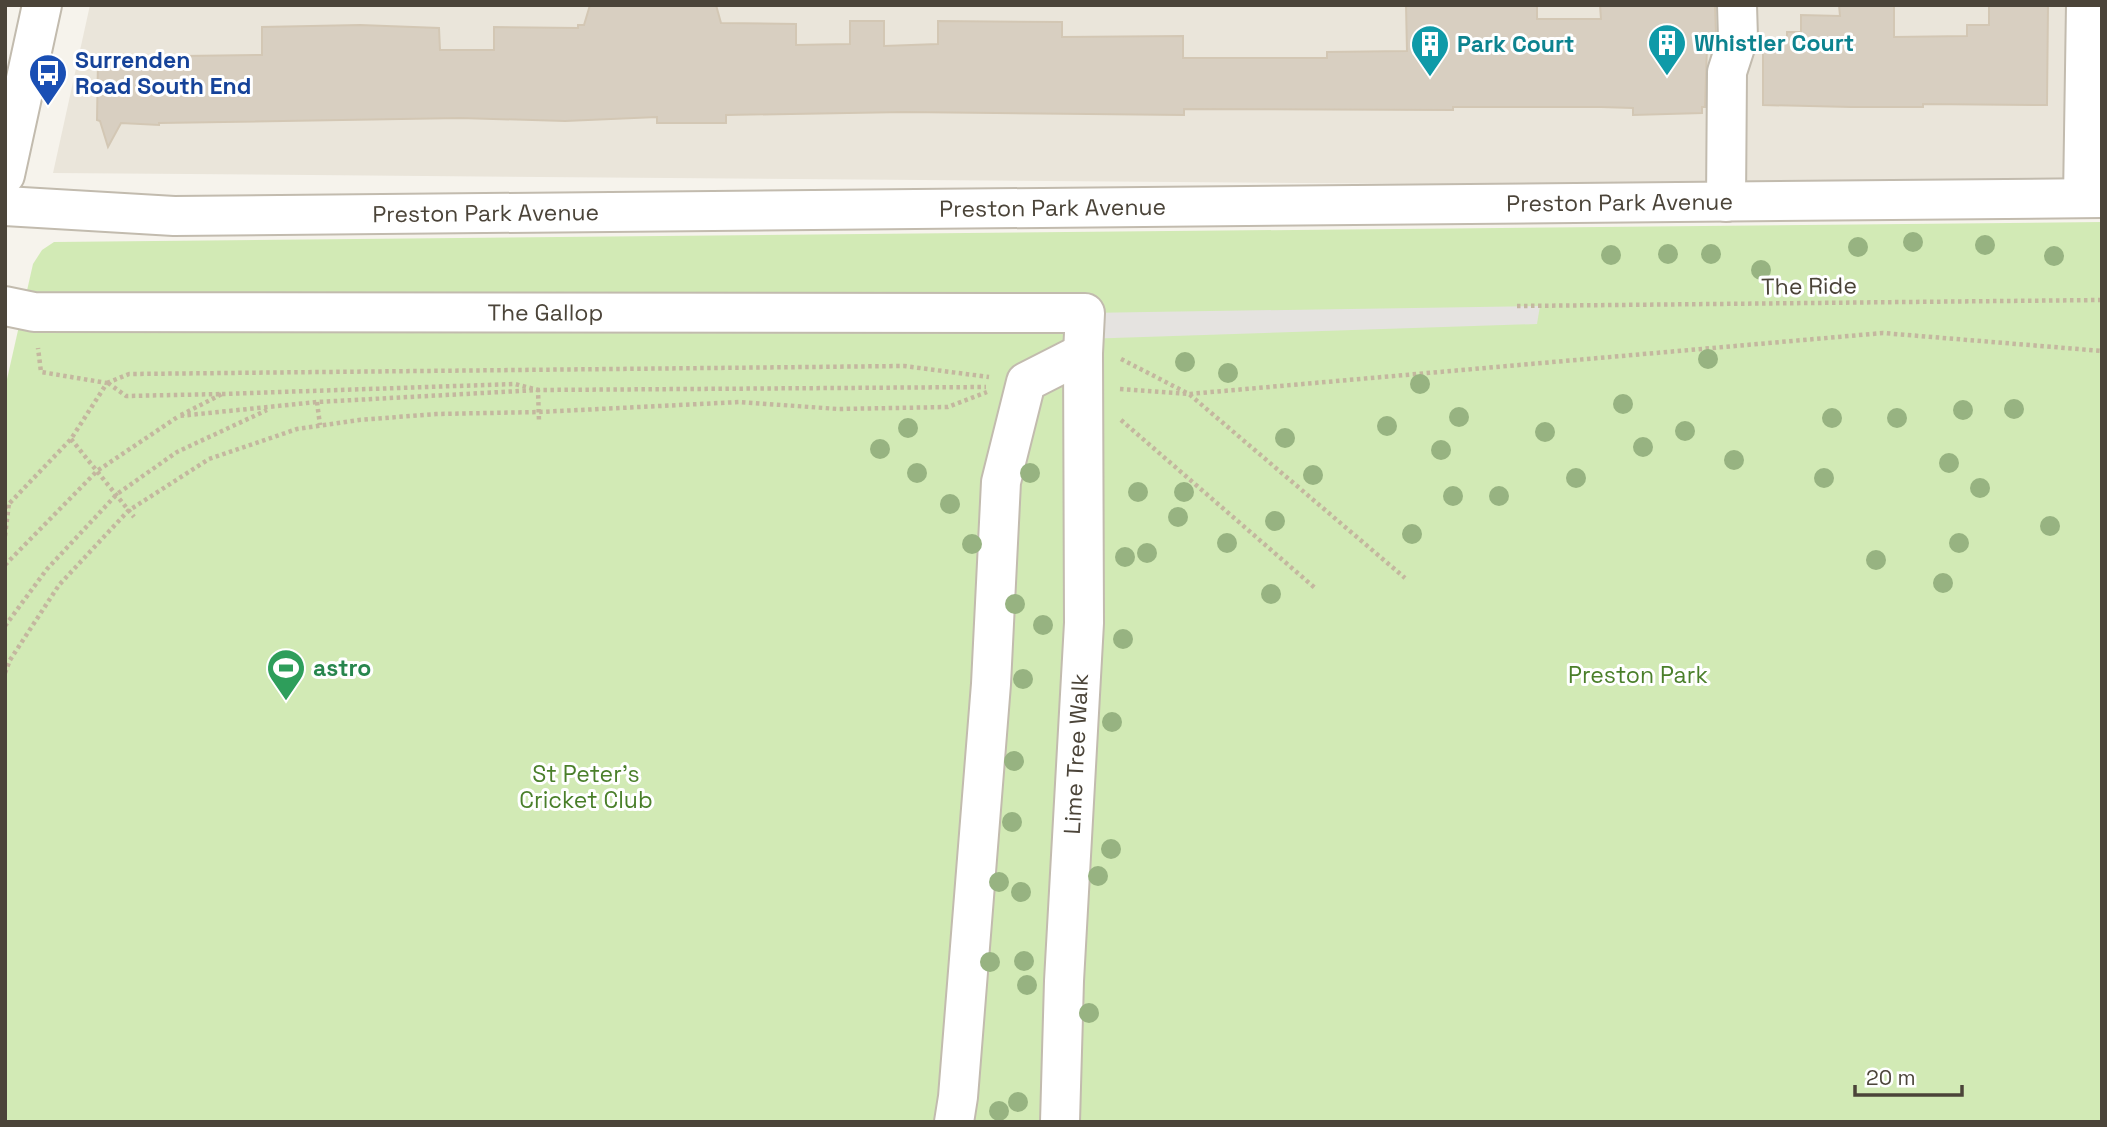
<svg xmlns="http://www.w3.org/2000/svg" width="2107" height="1127" font-family="'Space Grotesk',sans-serif">
  <style>
    .residential { fill: #eae5da }
    .green { fill: #d2eab5 }
    .parking { fill: #e5e3e0 }
    .building { fill: #d8cfc1; stroke: #d3c7b4; stroke-width: 2 }
    .lines { fill: none; stroke-linecap: round; stroke-linejoin: round }
    .minor-casing { stroke: #c2bbae; stroke-width: 42 }
    .path { stroke: #c4b79f; stroke-width: 4.5; stroke-dasharray: 3.5 3.5; stroke-linecap: butt }
    .minor { stroke: #fff; stroke-width: 38 }
    .tree { fill: #97b381 }
    .labels { text-anchor: middle; dominant-baseline: central; stroke-width: 6; stroke-linejoin: round; paint-order: stroke }
    .culture-label { font-size: 23px; font-weight: bold; fill: #0d838f; stroke: #fff; text-anchor: start }
    .transit-label { font-size: 23px; font-weight: bold; fill: #164399; stroke: #fff; text-anchor: start }
    .street-label { font-size: 23px; fill: #4b4439; stroke: #fff }
    .leisure-label { font-size: 23px; font-weight: bold; fill: #27864d; stroke: #fff; text-anchor: start }
    .park-label { font-size: 23px; fill: #4a7f2a; stroke: #fff }
  </style>
  <rect width="100%" height="100%" fill="#f6f3ec"/>
  <polygon class="residential" points="90,5 2102,5 2102,184 1681,186 53,173"/>
  <polygon class="green" points="2102,222 2102,1122 5,1122 5,388 33,264 42,250 54,242"/>
  <polygon class="parking" points="1540,306 1537,324 1083,339 1085,313"/>
  <g class="building">
    <polygon points="590,5 716,5 721,23 796,24 796,45 850,44 850,21 884,21 884,46 938,44 938,21 1062,22 1062,37 1183,36 1183,58 1327,58 1327,52 1407,51 1406,5 1537,5 1537,19 1601,19 1600,5 1715,5 1716,35 1712,47 1707,47 1705,107 1702,107 1702,113 1633,115 1633,108 1601,107 1453,107 1453,110 1184,109 1184,115 905,112 726,115 726,123 657,123 657,117 565,121 460,118 159,123 159,125 121,123 108,147 100,121 97,120 98,60 167,61 167,58 183,58 183,56 262,55 262,27 360,25 439,28 440,50 494,50 494,27 578,28 578,25 584,25"/>
    <polygon points="1839,5 1894,5 1894,37 1967,36 1967,25 1989,25 1989,5 2048,5 2047,105 1923,104 1923,107 1851,107 1763,105 1763,42 1787,42 1787,32 1801,32 1801,15 1840,16"/>
  </g>
  <g class="lines">
    <defs>
      <g id="minor">
        <polyline points="5,175 42,5"/>
        <polyline points="2083,198 2086,5"/>
        <polyline points="1726,202 1727,72 1738,38 1737,5"/>
        <path id="s1" d="M5 206 174 216 2102 198"/>
        <path id="s2" d="M5 306 34 312 1085 313 1083 353 1084 623 1064 981 1060 1122"/>
        <polyline points="954,1122 958,1097 991,684 1001,482 1026,382 1083,353"/>
      </g>
    </defs>
    <use href="#minor" class="minor-casing"/>
    <g class="path">
      <polyline points="1517,306 2102,300"/>
      <polyline points="1121,359 1189,394 1883,333 2102,351"/>
      <polyline points="107,383 129,374 904,366 989,377"/>
      <polyline points="108,383 126,396 222,394 179,416 317,402 538,390 986,387"/>
      <polyline points="1120,389 1189,394 1405,578"/>
      <polyline points="222,394 515,384 538,390 539,421"/>
      <polyline points="317,402 320,425"/>
      <polyline points="1121,420 1315,588"/>
      <polyline points="71,439 134,517"/>
      <polyline points="5,508 71,439 107,383 41,372 38,348"/>
      <polyline points="5,536 9,503"/>
      <polyline points="5,565 97,471 179,416"/>
      <polyline points="5,626 47,569 117,494 177,452 267,410"/>
      <polyline points="5,673 10,660 59,585 128,511 209,459 297,429 359,420 436,414 539,412 740,402 838,409 948,407 987,392"/>
    </g>
    <use href="#minor" class="minor"/>
  </g>
  <g class="tree">
    <circle cx="1913" cy="242" r="10"/>
    <circle cx="1985" cy="245" r="10"/>
    <circle cx="1858" cy="247" r="10"/>
    <circle cx="1668" cy="254" r="10"/>
    <circle cx="1711" cy="254" r="10"/>
    <circle cx="1611" cy="255" r="10"/>
    <circle cx="2054" cy="256" r="10"/>
    <circle cx="1761" cy="270" r="10"/>
    <circle cx="1708" cy="359" r="10"/>
    <circle cx="1185" cy="362" r="10"/>
    <circle cx="1228" cy="373" r="10"/>
    <circle cx="1420" cy="384" r="10"/>
    <circle cx="1623" cy="404" r="10"/>
    <circle cx="2014" cy="409" r="10"/>
    <circle cx="1963" cy="410" r="10"/>
    <circle cx="1459" cy="417" r="10"/>
    <circle cx="1832" cy="418" r="10"/>
    <circle cx="1897" cy="418" r="10"/>
    <circle cx="1387" cy="426" r="10"/>
    <circle cx="908" cy="428" r="10"/>
    <circle cx="1685" cy="431" r="10"/>
    <circle cx="1545" cy="432" r="10"/>
    <circle cx="1285" cy="438" r="10"/>
    <circle cx="1643" cy="447" r="10"/>
    <circle cx="880" cy="449" r="10"/>
    <circle cx="1441" cy="450" r="10"/>
    <circle cx="1734" cy="460" r="10"/>
    <circle cx="1949" cy="463" r="10"/>
    <circle cx="917" cy="473" r="10"/>
    <circle cx="1030" cy="473" r="10"/>
    <circle cx="1313" cy="475" r="10"/>
    <circle cx="1576" cy="478" r="10"/>
    <circle cx="1824" cy="478" r="10"/>
    <circle cx="1980" cy="488" r="10"/>
    <circle cx="1138" cy="492" r="10"/>
    <circle cx="1184" cy="492" r="10"/>
    <circle cx="1453" cy="496" r="10"/>
    <circle cx="1499" cy="496" r="10"/>
    <circle cx="950" cy="504" r="10"/>
    <circle cx="1178" cy="517" r="10"/>
    <circle cx="1275" cy="521" r="10"/>
    <circle cx="2050" cy="526" r="10"/>
    <circle cx="1412" cy="534" r="10"/>
    <circle cx="1227" cy="543" r="10"/>
    <circle cx="1959" cy="543" r="10"/>
    <circle cx="972" cy="544" r="10"/>
    <circle cx="1147" cy="553" r="10"/>
    <circle cx="1125" cy="557" r="10"/>
    <circle cx="1876" cy="560" r="10"/>
    <circle cx="1943" cy="583" r="10"/>
    <circle cx="1271" cy="594" r="10"/>
    <circle cx="1015" cy="604" r="10"/>
    <circle cx="1043" cy="625" r="10"/>
    <circle cx="1123" cy="639" r="10"/>
    <circle cx="1023" cy="679" r="10"/>
    <circle cx="1112" cy="722" r="10"/>
    <circle cx="1014" cy="761" r="10"/>
    <circle cx="1012" cy="822" r="10"/>
    <circle cx="1111" cy="849" r="10"/>
    <circle cx="1098" cy="876" r="10"/>
    <circle cx="999" cy="882" r="10"/>
    <circle cx="1021" cy="892" r="10"/>
    <circle cx="1024" cy="961" r="10"/>
    <circle cx="990" cy="962" r="10"/>
    <circle cx="1027" cy="985" r="10"/>
    <circle cx="1089" cy="1013" r="10"/>
    <circle cx="1018" cy="1102" r="10"/>
    <circle cx="999" cy="1111" r="10"/>
  </g>
  <defs>
    <symbol id="building-pin" viewBox="-11 -11 22 30"><path d="M0 17L-7.5 6A9.5 9.5 0 1 1 7.5 6Z" fill="#0f9aa8" stroke="#fff"/><path d="M-4-6H4V6H1V3H-1V6H-4ZM-2.5-4.3h1.7v1.8h-1.7ZM.8-4.3h1.7v1.8H.8ZM-2.5-1h1.7V.8h-1.7ZM.8-1h1.7V.8H.8Z" fill="#fff"/></symbol>
    <symbol id="bus-pin" viewBox="-11 -11 22 30"><path d="M0 17L-7.5 6A9.5 9.5 0 1 1 7.5 6Z" fill="#1a4fb4" stroke="#fff"/><path d="M-5-6H5V4H4V6H2V4H-2V6H-4V4H-5ZM-3.5-4V0h7V-4ZM-3.5 1.2v1.5H-2V1.2ZM2 1.2v1.5H3.5V1.2Z" fill="#fff"/></symbol>
    <symbol id="stadium-pin" viewBox="-11 -11 22 30"><path d="M0 17L-7.5 6A9.5 9.5 0 1 1 7.5 6Z" fill="#2e9e5b" stroke="#fff"/><path d="M0-5a6.5 5 0 1 0 0 10a6.5 5 0 1 0 0-10ZM-3.5-1.8h7v3.6h-7Z" fill="#fff"/></symbol>
  </defs>
  <g fill-rule="evenodd">
    <use href="#building-pin" x="1645" y="21" width="44" height="60"/>
    <use href="#building-pin" x="1408" y="22" width="44" height="60"/>
    <use href="#bus-pin" x="26" y="51" width="44" height="60"/>
    <use href="#stadium-pin" x="264" y="646" width="44" height="60"/>
  </g>
  <g class="labels">
    <g class="culture-label">
      <text x="1694" y="43">Whistler Court</text>
      <text x="1457" y="44">Park Court</text>
    </g>
    <g class="transit-label">
      <text x="75" y="60">Surrenden<tspan x="75" dy="26">Road South End</tspan></text>
    </g>
    <g class="street-label">
      <text stroke="none"><textPath href="#s1" startOffset="1615">Preston Park Avenue</textPath></text>
      <text stroke="none"><textPath href="#s1" startOffset="1048">Preston Park Avenue</textPath></text>
      <text stroke="none"><textPath href="#s1" startOffset="481">Preston Park Avenue</textPath></text>
      <text transform="translate(1809 286) rotate(-1)">The Ride</text>
      <text stroke="none"><textPath href="#s2" startOffset="541">The Gallop</textPath></text>
      <text transform="translate(1076 754) rotate(-87)">Lime Tree Walk</text>
    </g>
    <g class="leisure-label">
      <text x="313" y="668">astro</text>
    </g>
    <g class="park-label">
      <text x="1638" y="675">Preston Park</text>
      <text x="586" y="774">St Peter's<tspan x="586" dy="26">Cricket Club</tspan></text>
    </g>
  </g>
  <rect width="2107" height="1127" fill="none" stroke="#4b4439" stroke-width="14"/>
  <path d="M1855 1085v10h107v-10" fill="none" stroke="#4b4439" stroke-width="3.5"/>
  <text x="1866" y="1085" font-size="21" fill="#4b4439" stroke="#ffffff" stroke-width="5" paint-order="stroke">20 m</text>
</svg>
